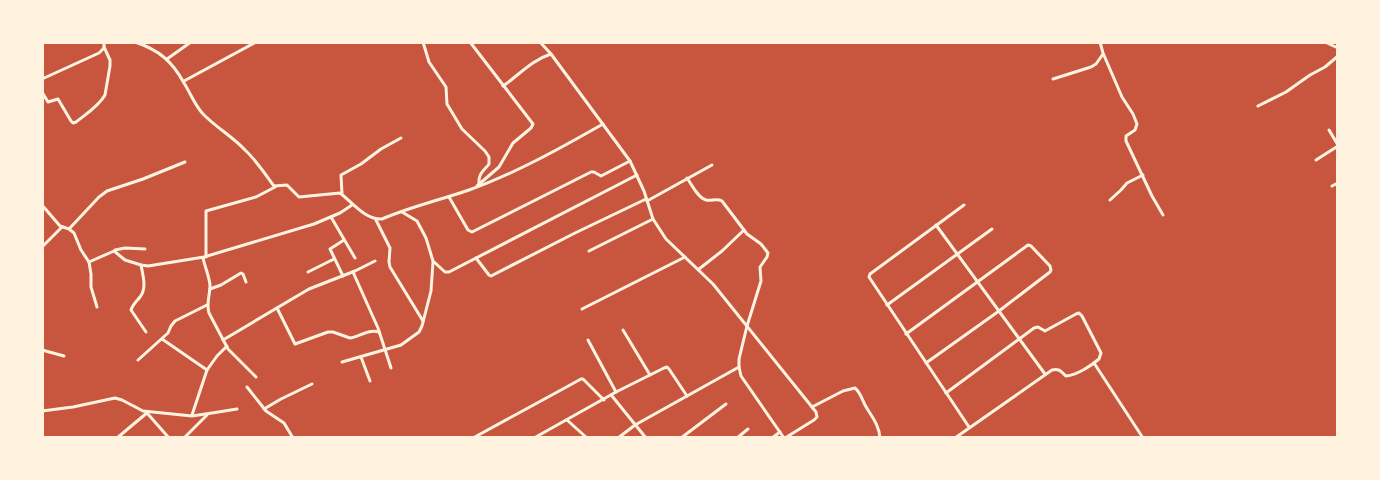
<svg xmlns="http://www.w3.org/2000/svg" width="1380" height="480" font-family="Helvetica,sans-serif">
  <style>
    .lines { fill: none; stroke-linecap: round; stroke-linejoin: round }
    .minor { stroke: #fff3e0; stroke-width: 3 }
  </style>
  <rect width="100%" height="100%" fill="#c8553d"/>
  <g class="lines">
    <g class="minor">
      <path d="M135 42C159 50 172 61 184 83 191 94 195 106 204 115 217 128 233 137 245 150 256 160 265 174 274 186L287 185 299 197 340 193C352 202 365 220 382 219 410 207 440 200 469 190 516 173 559 149 603 124"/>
      <path d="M423 42 429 62 446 87 447 104 462 129 485 151 489 157V164C484 171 478 173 479 184"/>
      <polyline points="470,42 533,124 531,128 513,143 499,167 477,186"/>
      <polyline points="540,42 551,54 630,161 644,191 653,219 666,239 713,284 816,412 817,417 814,420 785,438"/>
      <polyline points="1100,42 1103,53 1122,97 1133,114 1137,124 1135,130 1126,136 1126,141 1152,196 1163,215"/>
      <polyline points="1325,42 1338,48"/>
      <polyline points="167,59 191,42"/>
      <polyline points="42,79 99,53 104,48 104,42"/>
      <polyline points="1053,79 1091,67 1096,64 1103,54"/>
      <polyline points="184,81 256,42"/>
      <path d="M503 86C519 75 532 60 551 54"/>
      <path d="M42 92 48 102 58 99 71 121 73 123 76 122C86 114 99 106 105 95L110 66V60L104 47"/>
      <polyline points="1258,106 1286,92 1310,75 1325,67 1338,56"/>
      <polyline points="1329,130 1338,145"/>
      <polyline points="1316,160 1338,146"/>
      <path d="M687 178C692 185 698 198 706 200 712 201 717 198 722 201L747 234 761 244 768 253 767 257 760 267 761 281 747 326 739 359V367L741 376 784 438"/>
      <polyline points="1332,186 1338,183"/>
      <polyline points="342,194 341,175 361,164 381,149 401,138"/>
      <polyline points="449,197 468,230 472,232 591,172 594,172 601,176 630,161"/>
      <polyline points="1110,200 1121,190 1127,183 1143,175"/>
      <polyline points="647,201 712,165"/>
      <polyline points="42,205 60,226 69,229 74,233 81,250 89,262 114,251 125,260 141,265 148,266 204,257 314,224 340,213 352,205"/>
      <polyline points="964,205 870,274 869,277 969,427"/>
      <polyline points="402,212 417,221 426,238 433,261 445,272 449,272 637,175"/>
      <polyline points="331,217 355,258"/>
      <polyline points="376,220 390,248 389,262 390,267 423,321"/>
      <polyline points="936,225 1045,374"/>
      <polyline points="69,229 99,197 107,191 143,179 185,162"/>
      <polyline points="42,247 62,227"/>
      <polyline points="115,250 125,248 145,249"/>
      <polyline points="589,251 653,219"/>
      <polyline points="206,257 206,211 256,197 275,187"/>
      <path d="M203 258C205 267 209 276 210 285 210 295 206 304 209 313L228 349 256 377"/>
      <polyline points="476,258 489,275 491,276 575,233 646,199"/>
      <polyline points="89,262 91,274 91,287 97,307"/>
      <path d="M141 265C143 276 147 288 140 297 137 301 133 304 131 310L146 332"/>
      <polyline points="699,269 722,251 744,230"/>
      <polyline points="308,272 334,259"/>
      <polyline points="353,272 378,328 391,368"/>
      <polyline points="343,276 330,249 344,240"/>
      <polyline points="210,289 221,285 241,273 243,274 246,282"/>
      <polyline points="887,305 992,229"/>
      <path d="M277 308 295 344 328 332H333L350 338C361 336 368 329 379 332"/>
      <polyline points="582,309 685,257"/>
      <polyline points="623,330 650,375"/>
      <polyline points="906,334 1028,245 1031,246 1050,266 1051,270 1050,272 999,311 926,363"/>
      <polyline points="162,339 207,370"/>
      <polyline points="223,340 309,289 355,271 375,261"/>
      <polyline points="588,340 616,392"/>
      <polyline points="42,350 64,356"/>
      <polyline points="361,357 370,381"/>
      <polyline points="138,360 168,333 171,326 175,321 207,305"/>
      <polyline points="342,362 401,345 419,332 422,326 431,291 433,262"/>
      <polyline points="1094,363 1143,438"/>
      <polyline points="247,387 266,411 284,423 293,438"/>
      <path d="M946 393 1034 328 1038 327 1045 331 1076 314 1079 313 1082 316 1101 353 1099 359C1091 366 1077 375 1066 376 1061 372 1060 368 1052 370L955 438"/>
      <polyline points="612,396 646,438"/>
      <path d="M812 407 843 391 855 388C860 392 862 399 865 405 871 416 879 424 880 438"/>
      <polyline points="264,409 281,399 312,384"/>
      <polyline points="42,411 73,407 115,398 122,400 143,411 192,416 212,413 237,409"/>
      <polyline points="147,413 169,438"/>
      <polyline points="192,415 207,370 217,356 227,346"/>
      <polyline points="567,420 587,438"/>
      <polyline points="117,438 148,412"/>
      <polyline points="184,438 207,415"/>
      <polyline points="473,438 561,390 581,379 583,379 604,400"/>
      <polyline points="534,438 616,392 664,368 667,367 669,369 687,396"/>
      <polyline points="618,438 635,425 739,367"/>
      <polyline points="681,438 726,404"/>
      <polyline points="737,438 748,429"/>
      <polyline points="772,438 780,432"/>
    </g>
  </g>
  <rect width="1380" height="480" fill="none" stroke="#fff3e0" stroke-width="88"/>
</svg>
